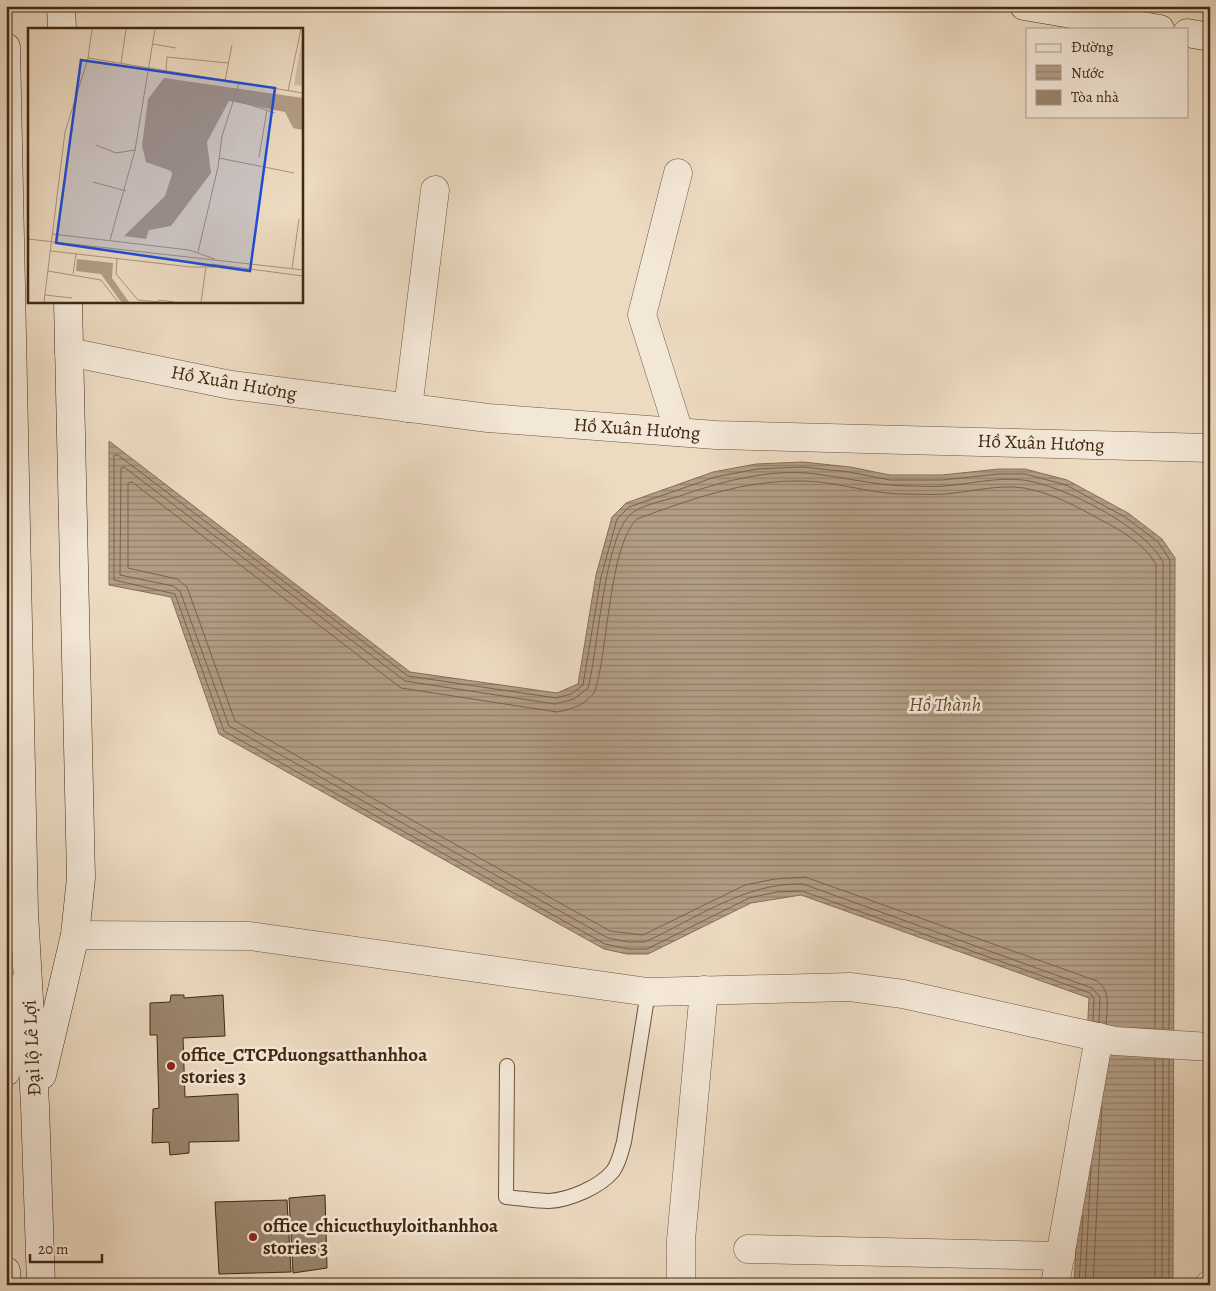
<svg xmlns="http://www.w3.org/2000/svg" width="1216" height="1291" font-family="Alegreya,serif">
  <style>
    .water { fill: url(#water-rules); stroke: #856e57 }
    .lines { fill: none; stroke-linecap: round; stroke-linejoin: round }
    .shore { stroke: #7a624b; stroke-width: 1 }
    .building { fill: #9a856d; stroke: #422811 }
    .lane-casing { stroke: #6c543d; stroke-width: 16 }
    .street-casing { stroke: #6c543d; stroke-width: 29 }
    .secondary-casing { stroke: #422811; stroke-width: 29 }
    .lane { stroke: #f3e7d7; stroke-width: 14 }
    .street { stroke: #f3e7d7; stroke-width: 28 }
    .secondary { stroke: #f3e7d7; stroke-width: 28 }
    .poi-dot { fill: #8f2418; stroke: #f3e7d7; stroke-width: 2 }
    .labels { text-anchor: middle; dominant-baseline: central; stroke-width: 5; stroke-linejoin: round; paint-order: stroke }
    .street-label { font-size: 19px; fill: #422811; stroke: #f3e7d7 }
    .poi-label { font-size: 19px; font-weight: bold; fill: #422811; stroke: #f3e7d7; text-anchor: start }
    .water-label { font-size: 20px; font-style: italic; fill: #644b34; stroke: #f3e7d7 }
    .inset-road { fill: none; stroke: #a8937b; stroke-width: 1 }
    .view { fill: #1d4ed8; fill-opacity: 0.15; stroke: #1d4ed8; stroke-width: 2.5 }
    .inset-edge { fill: none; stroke: #422811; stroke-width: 2.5 }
  </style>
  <defs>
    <pattern id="water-rules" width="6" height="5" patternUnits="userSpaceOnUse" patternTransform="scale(1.25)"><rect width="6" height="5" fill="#b29d85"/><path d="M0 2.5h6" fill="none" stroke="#92806b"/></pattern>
  </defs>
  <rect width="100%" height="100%" fill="#ecdac1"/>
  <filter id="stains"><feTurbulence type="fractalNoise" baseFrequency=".004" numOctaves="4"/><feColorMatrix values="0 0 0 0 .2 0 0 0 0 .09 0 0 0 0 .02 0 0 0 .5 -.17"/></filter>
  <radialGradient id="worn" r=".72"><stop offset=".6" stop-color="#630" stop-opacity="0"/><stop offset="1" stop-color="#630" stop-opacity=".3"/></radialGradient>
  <polygon class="water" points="109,441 410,672 557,693 578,684 596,575 612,517 626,503 713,472 756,464 803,462 850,467 890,475 942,475 999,469 1025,469 1067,480 1128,513 1162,539 1175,558 1173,1285 1074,1285 1089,998 801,895 751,903 648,954 627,954 604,949 219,734 171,597 109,585"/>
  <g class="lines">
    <g class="shore">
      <polyline points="1093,1021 1094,999 1090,993 802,891 777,892 749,898 647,949 628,949 605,944 224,731 175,594 114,580 114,455 118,455 408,676 556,698 571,694 583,685 601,577 617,519 629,507 715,477 757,469 803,467 849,472 890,480 942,480 999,474 1025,474 1066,485 1125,517 1158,542 1170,560 1169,1029"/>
      <path d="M1099 1022 1100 997 1092 988 803 884C746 882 695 919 645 942H628L608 938 229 726 180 591 173 586 120 575 121 468 124 467 405 681 555 704 574 699 588 688C598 651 604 537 631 514 641 505 663 501 677 497 717 483 762 470 806 473 841 476 875 486 910 486 922 486 933 487 944 486 970 484 997 477 1023 480 1063 485 1145 527 1163 562V1029"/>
      <path d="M1106 1024C1107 1008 1111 991 1097 981L805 877 775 879 745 885 643 935 610 931 235 721 187 587 177 579 128 568V483L132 482 401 688 557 712C570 710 588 704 595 691 608 651 609 545 637 519 691 499 744 480 802 481 835 481 867 493 900 494 915 494 930 495 945 494 970 492 999 484 1024 488 1052 493 1076 506 1101 520 1121 530 1144 544 1156 564L1155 1029"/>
      <polyline points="1079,1285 1083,1216"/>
      <polyline points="1085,1285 1091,1166"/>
      <polyline points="1093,1285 1102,1106"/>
      <polyline points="1155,1285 1155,1059"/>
      <polyline points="1162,1285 1163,1059"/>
      <polyline points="1169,1285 1169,1059"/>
    </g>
  </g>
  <g class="building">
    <polygon points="171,995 184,995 184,998 223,995 225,1036 183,1038 185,1097 238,1094 239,1141 189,1142 189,1153 170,1155 169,1142 152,1143 153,1109 159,1108 157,1035 150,1035 150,1003 170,1002"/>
    <polygon points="325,1195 327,1268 293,1273 289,1198"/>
    <polygon points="287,1200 291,1272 219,1274 215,1202"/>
  </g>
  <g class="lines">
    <defs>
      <path id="lane" d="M507 1066 506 1197C520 1198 535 1201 549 1201 569 1200 600 1187 613 1171 619 1163 621 1152 624 1142L648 992"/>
      <g id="street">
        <polyline points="678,173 642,315 679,432"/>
        <polyline points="69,352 231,385 488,418 716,435 1210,448"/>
        <polyline points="408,408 435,190"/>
        <polyline points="75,935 250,936 648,992 850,987 903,994 1115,1041 1210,1047"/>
        <polyline points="748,1249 1061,1256"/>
        <polyline points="681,1285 681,1240 704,990"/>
        <polyline points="1055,1285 1099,1037"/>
        <polyline points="1210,1285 1210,1284"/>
      </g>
      <g id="secondary">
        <polyline points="61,6 62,29"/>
        <polyline points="1024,6 1160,29"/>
        <polyline points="1187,33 1210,37"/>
        <polyline points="6,47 24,912 35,1105 41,1285"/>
        <polyline points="6,1072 16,988"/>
        <polyline points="42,1075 75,935 81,878 68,301"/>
        <polyline points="6,1271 7,1285"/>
      </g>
    </defs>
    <use href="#lane" class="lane-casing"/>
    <use href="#street" class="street-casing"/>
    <use href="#secondary" class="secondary-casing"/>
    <use href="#lane" class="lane"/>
    <use href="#street" class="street"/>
    <use href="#secondary" class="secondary"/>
  </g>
  <g class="poi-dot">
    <circle cx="171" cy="1066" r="5"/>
    <circle cx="253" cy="1237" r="5"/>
  </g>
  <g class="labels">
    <g class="street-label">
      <text transform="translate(234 383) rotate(10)">Hồ Xuân Hương</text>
      <text transform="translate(637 429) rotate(4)">Hồ Xuân Hương</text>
      <text transform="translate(1041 443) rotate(2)">Hồ Xuân Hương</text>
      <text transform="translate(32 1048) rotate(-93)">Đại lộ Lê Lợi</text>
    </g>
    <g class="poi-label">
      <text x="181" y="1055">office_CTCPduongsatthanhhoa<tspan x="181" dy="22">stories 3</tspan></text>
      <text x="263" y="1226">office_chicucthuyloithanhhoa<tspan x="263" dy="22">stories 3</tspan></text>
    </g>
    <g class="water-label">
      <text x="945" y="704">Hồ Thành</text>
    </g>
  </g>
  <g transform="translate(28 28)">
    <rect width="275" height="275" fill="#ecdac1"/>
    <path d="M275 4V58L266 57Z" fill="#cfbca3"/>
    <path d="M136 50 275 70V102L265 100 257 84 201 73 179 114 183 145 143 198 121 202 118 211 96 208 137 168 144 146 143 143 118 134 114 118 120 71ZM49 231 85 235 84 250 101 274H93L73 246 48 243Z" fill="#b29d85"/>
    <path class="inset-road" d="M125 16 148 20M60 30 275 65M93 35 98 1M138 43 139 29 200 35M197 53 204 17M260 63 273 1M207 72 247 85M68 117 88 125 107 122M231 129 239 82M191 130 266 145M65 154 98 163M25 206 161 222 187 231M0 211 275 242M82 212 107 122 127 1M23 223 163 239H187M170 224 190 139 194 108 211 55M89 230 88 246 110 272 132 274M183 236 275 248M264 241 271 191M20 243 73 252 90 274M45 246 48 226M17 267 44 270M130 272 146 274M16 274 37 104 60 30 64 1M173 274 178 239"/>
    <path class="view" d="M53 32 247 60 222 243 28 215Z"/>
    <rect width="275" height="275" class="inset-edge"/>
  </g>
  <rect width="1216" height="1291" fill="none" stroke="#ecdac1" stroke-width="25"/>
  <rect x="8" y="8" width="1201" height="1276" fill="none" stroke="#422811" stroke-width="2.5"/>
  <rect x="12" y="12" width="1191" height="1266" fill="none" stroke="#422811"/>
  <rect x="1026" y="28" width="162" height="90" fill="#f3e7d7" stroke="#ac9b88"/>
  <rect x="1036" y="44" width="25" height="8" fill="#f3e7d7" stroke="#ac9b88"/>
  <text x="1071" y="52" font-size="15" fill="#422811">Đường</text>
  <rect x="1036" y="65" width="25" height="15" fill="url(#water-rules)" stroke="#ac9b88"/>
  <text x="1071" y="78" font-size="15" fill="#422811">Nước</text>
  <rect x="1036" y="90" width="25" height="15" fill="#9a856d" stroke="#ac9b88"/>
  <text x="1071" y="102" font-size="15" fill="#422811">Tòa nhà</text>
  <path d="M30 1254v8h72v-8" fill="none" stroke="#422811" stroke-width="2.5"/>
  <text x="38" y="1254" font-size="15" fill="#422811" stroke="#f3e7d7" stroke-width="4" paint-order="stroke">20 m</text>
  <rect width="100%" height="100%" filter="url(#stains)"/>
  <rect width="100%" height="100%" fill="url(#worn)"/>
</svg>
